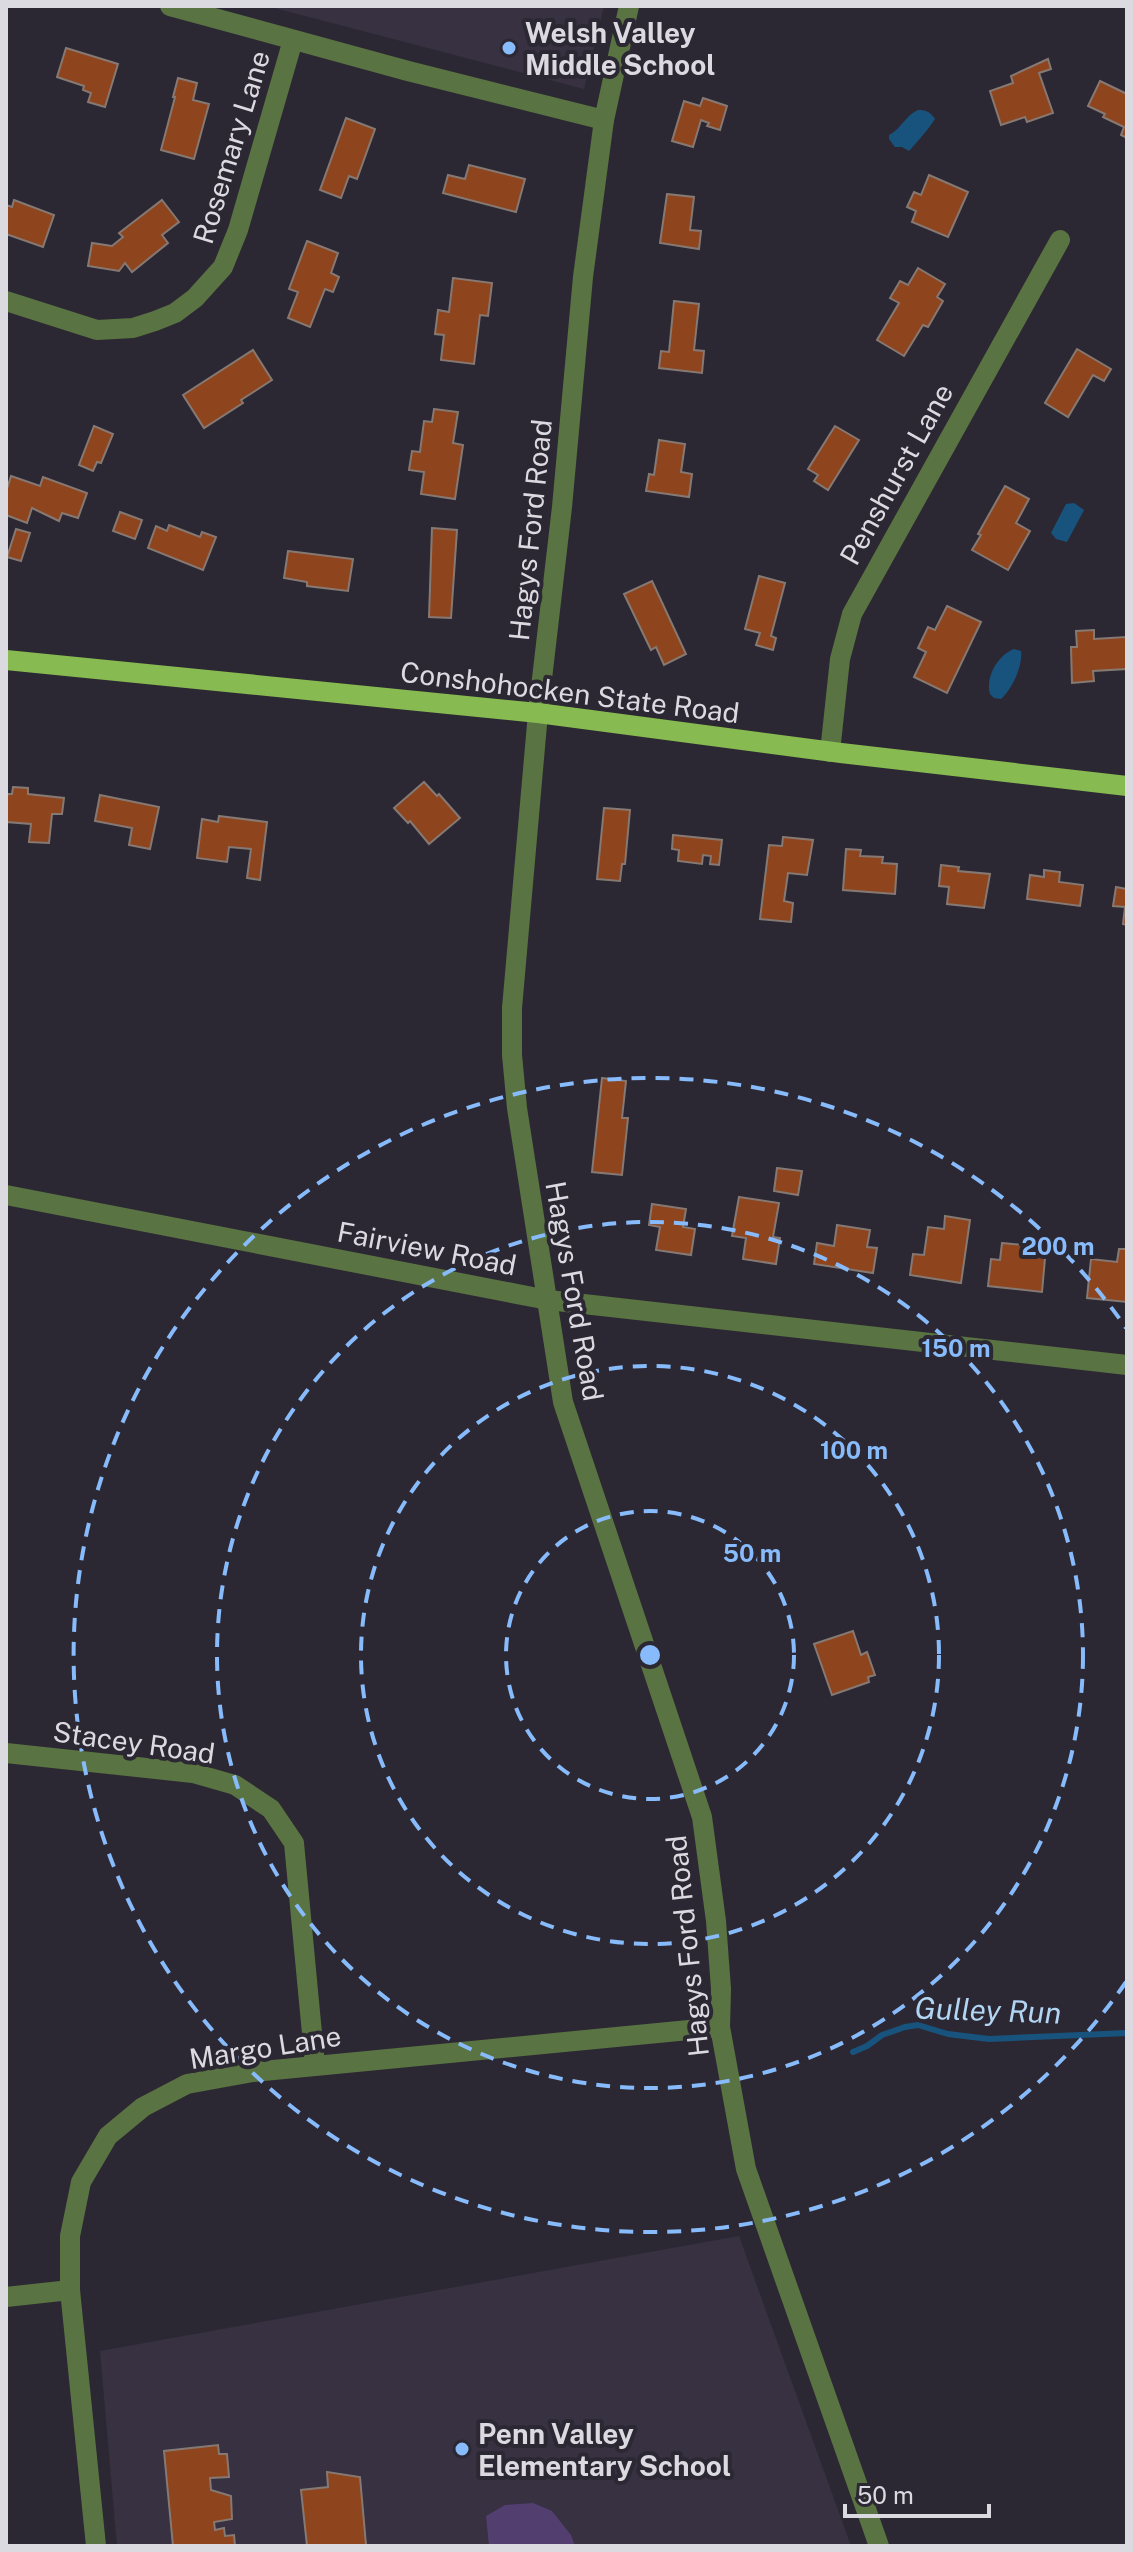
<svg xmlns="http://www.w3.org/2000/svg" width="1133" height="2552" font-family="'Public Sans',sans-serif">
  <style>
    .built { fill: #373141 }
    .green { fill: #533e70 }
    .water { fill: #18537d }
    .lines { fill: none; stroke-linecap: round; stroke-linejoin: round }
    .stream { stroke: #18537d; stroke-width: 6 }
    .building { fill: #8e441d; stroke: #867973; stroke-width: 2 }
    .minor { stroke: #5a7342; stroke-width: 20 }
    .major { stroke: #87ba50; stroke-width: 20 }
    .ring { fill: none; stroke: #87bbfb; stroke-width: 4; stroke-dasharray: 14 10 }
    .poi-dot { fill: #87bbfb; stroke: #2c2833; stroke-width: 3 }
    .labels { text-anchor: middle; dominant-baseline: central; stroke-width: 8; stroke-linejoin: round; paint-order: stroke }
    .poi-label { font-size: 28px; font-weight: bold; fill: #dcdae1; stroke: #2c2833; text-anchor: start }
    .street-label { font-size: 28px; fill: #dcdae1; stroke: #2c2833 }
    .water-label { font-size: 30px; font-style: italic; fill: #b1d5f3; stroke: #2c2833 }
    .centre { fill: #87bbfb; stroke: #2c2833; stroke-width: 4 }
    .ring-label { font-size: 24px; text-anchor: middle; font-weight: bold; fill: #87bbfb; stroke: #2c2833; stroke-width: 8; stroke-linejoin: round; paint-order: stroke }
  </style>
  <rect width="100%" height="100%" fill="#2c2833"/>
  <g class="built">
    <polygon points="267,6 604,6 584,89"/>
    <polygon points="739,2236 851,2546 117,2546 100,2351"/>
  </g>
  <polygon class="green" points="533,2503 552,2511 571,2535 575,2546 489,2546 486,2516 505,2505"/>
  <g class="water">
    <path d="M918 110C927 110 930 112 935 119 927 131 918 141 909 151L902 147H895L889 139V135C901 129 905 116 918 110Z"/>
    <polygon points="1074,503 1084,510 1067,542 1056,539 1051,533 1066,504"/>
    <path d="M1014 649 1021 651C1023 666 1012 689 1001 699L994 698 990 694C985 677 998 655 1014 649Z"/>
  </g>
  <g class="lines">
    <polyline class="stream" points="853,2052 867,2046 882,2035 905,2027 918,2025 948,2034 989,2039 1127,2033"/>
  </g>
  <g class="building">
    <polygon points="66,48 118,64 105,107 88,102 91,93 83,90 84,86 57,77"/>
    <polygon points="1048,59 1051,69 1039,73 1053,113 1027,122 1025,117 1001,125 990,91 1013,83 1011,76"/>
    <polygon points="178,78 197,83 193,100 209,104 194,159 161,150 175,97 173,97"/>
    <polygon points="1100,81 1127,94 1127,138 1121,135 1124,127 1103,117 1105,114 1088,106"/>
    <polygon points="703,98 727,106 720,130 707,126 709,123 701,120 693,147 672,141 684,101 700,106"/>
    <polygon points="346,118 375,129 357,179 349,176 341,198 320,190"/>
    <polygon points="469,165 525,179 516,212 443,193 448,175 465,179"/>
    <polygon points="929,175 968,192 948,237 912,222 916,211 907,207 914,192 921,195"/>
    <polygon points="667,194 694,197 690,230 701,231 699,249 660,243"/>
    <polygon points="14,200 54,215 43,247 6,234 6,205 12,207"/>
    <polygon points="162,200 179,222 162,235 168,243 132,272 125,263 119,271 88,266 92,243 112,246 123,237 119,233"/>
    <polygon points="307,241 338,253 331,273 339,277 333,292 325,289 310,327 288,318 298,292 289,289"/>
    <polygon points="918,268 945,284 937,297 943,301 928,327 923,325 904,356 877,340 899,303 890,298 900,281 908,285"/>
    <polygon points="453,278 492,283 488,316 480,315 474,364 441,360 444,335 435,334 438,310 449,312"/>
    <polygon points="674,301 699,304 694,350 704,351 702,373 659,368 661,351 669,352"/>
    <polygon points="1077,349 1111,369 1104,381 1093,375 1068,417 1045,403"/>
    <polygon points="253,350 272,380 241,400 243,403 204,428 183,395"/>
    <polygon points="434,409 458,412 453,443 463,445 455,499 421,494 424,472 409,470 412,451 420,452 424,421 432,422"/>
    <polygon points="94,426 113,434 101,463 97,462 93,471 79,465"/>
    <polygon points="835,426 859,440 828,490 814,481 818,475 808,469"/>
    <polygon points="659,440 685,444 681,472 692,474 689,497 646,491 649,474 654,475"/>
    <polygon points="11,476 40,486 43,477 87,493 78,518 62,513 59,521 32,508 27,523 6,515 6,492"/>
    <polygon points="1005,486 1029,499 1016,523 1030,531 1008,570 972,550 981,535 978,534"/>
    <polygon points="120,512 142,520 135,539 113,531"/>
    <polygon points="169,525 200,537 202,532 216,537 203,570 148,548 156,526 167,531"/>
    <polygon points="432,528 457,530 451,618 429,617"/>
    <polygon points="16,529 30,533 21,561 7,557"/>
    <polygon points="288,551 353,559 348,591 307,586 307,582 284,578"/>
    <polygon points="759,576 785,583 771,636 776,638 773,650 756,645 760,633 745,629"/>
    <polygon points="652,581 686,654 664,665 656,647 651,650 624,594"/>
    <polygon points="947,606 981,622 947,693 914,677 926,652 918,648 928,627 935,630"/>
    <polygon points="1094,630 1094,639 1126,637 1127,669 1093,671 1094,681 1072,683 1071,647 1077,647 1076,631"/>
    <polygon points="424,782 437,796 439,794 460,818 429,844 410,821 408,823 394,808"/>
    <polygon points="13,787 28,788 28,794 64,798 62,814 52,814 49,843 29,842 31,824 6,822 6,794 12,794"/>
    <polygon points="100,795 159,807 150,849 129,845 132,828 95,821"/>
    <polygon points="604,808 630,810 625,864 622,864 620,881 597,879"/>
    <polygon points="219,816 267,822 260,880 247,878 251,849 229,847 227,862 197,858 202,819 218,822"/>
    <polygon points="673,835 722,840 719,865 710,864 711,856 703,855 702,864 678,861 679,850 672,849"/>
    <polygon points="783,837 813,840 807,875 788,873 784,901 793,903 791,922 760,919 769,845 782,846"/>
    <polygon points="846,849 861,850 860,856 883,857 882,863 897,864 895,894 843,890"/>
    <polygon points="941,865 959,867 958,871 990,874 984,908 947,904 949,887 939,886"/>
    <polygon points="1044,870 1060,872 1059,882 1083,885 1080,906 1027,899 1030,875 1044,877"/>
    <polygon points="1116,887 1127,889 1127,925 1123,924 1125,907 1113,906"/>
    <polygon points="602,1078 626,1081 622,1118 628,1118 622,1175 592,1172"/>
    <polygon points="777,1168 802,1171 798,1195 774,1191"/>
    <polygon points="739,1197 779,1203 773,1237 780,1238 776,1264 743,1259 746,1238 732,1236"/>
    <polygon points="652,1204 686,1209 683,1227 695,1229 691,1255 656,1250 660,1227 649,1225"/>
    <polygon points="945,1216 970,1220 961,1283 910,1275 913,1254 924,1255 928,1227 944,1229"/>
    <polygon points="837,1225 870,1230 867,1247 877,1248 873,1273 814,1264 817,1243 834,1246"/>
    <polygon points="1002,1243 1046,1247 1042,1292 988,1286 991,1259 1000,1260"/>
    <polygon points="1119,1249 1127,1249 1127,1302 1087,1298 1091,1259 1117,1262"/>
    <polygon points="853,1631 861,1655 867,1652 875,1675 868,1677 869,1682 832,1695 814,1644"/>
    <polygon points="218,2445 219,2454 227,2454 229,2477 210,2478 211,2490 231,2496 232,2519 214,2522 215,2530 224,2528 225,2536 234,2535 235,2546 173,2546 164,2451"/>
    <polygon points="327,2472 360,2477 366,2545 307,2546 301,2490 328,2487"/>
  </g>
  <g class="lines">
    <g class="minor">
      <polyline points="170,6 408,71 604,120"/>
      <polyline points="629,6 604,120 583,277 562,507 538,713 512,1008 512,1055 517,1108 563,1402 702,1817 716,1921 721,1989 720,2027 746,2169 879,2546"/>
      <polyline points="6,301 97,330 133,328 155,321 175,313 195,298 223,267 238,230 293,40"/>
      <polyline points="830,752 840,659 852,614 1060,240"/>
      <polyline points="6,1195 548,1300 1127,1365"/>
      <polyline points="6,1753 193,1773 235,1785 271,1809 294,1843 315,2065"/>
      <polyline points="6,2297 70,2290"/>
      <polyline points="96,2546 70,2290 70,2236 81,2182 108,2136 143,2107 187,2084 253,2072 720,2027"/>
    </g>
    <polyline class="major" points="6,660 538,713 841,753 1127,786"/>
  </g>
  <g class="ring">
    <circle cx="650" cy="1655" r="144"/>
    <circle cx="650" cy="1655" r="289"/>
    <circle cx="650" cy="1655" r="433"/>
    <path d="M1126 1982A577 577 0 1 1 1126 1328"/>
  </g>
  <g class="poi-dot">
    <circle cx="509" cy="48" r="8"/>
    <circle cx="462" cy="2449" r="8"/>
  </g>
  <g class="labels">
    <g class="poi-label">
      <text x="525" y="32">Welsh Valley<tspan x="525" dy="32">Middle School</tspan></text>
      <text x="478" y="2433">Penn Valley<tspan x="478" dy="32">Elementary School</tspan></text>
    </g>
    <g class="street-label">
      <text transform="translate(231 147) rotate(-73)">Rosemary Lane</text>
      <text transform="translate(896 474) rotate(-61)">Penshurst Lane</text>
      <text transform="translate(530 530) rotate(-84)">Hagys Ford Road</text>
      <text transform="translate(570 692) rotate(7)">Conshohocken State Road</text>
      <text transform="translate(427 1248) rotate(11)">Fairview Road</text>
      <text transform="translate(575 1291) rotate(80)">Hagys Ford Road</text>
      <text transform="translate(134 1742) rotate(8)">Stacey Road</text>
      <text transform="translate(687 1946) rotate(-96)">Hagys Ford Road</text>
      <text transform="translate(265 2047) rotate(-9)">Margo Lane</text>
    </g>
    <g class="water-label">
      <text transform="translate(988 2010) rotate(2)">Gulley Run</text>
    </g>
  </g>
  <circle cx="650" cy="1655" r="12" class="centre"/>
  <g class="ring-label">
    <text x="1058" y="1255">200 m</text>
    <text x="956" y="1357">150 m</text>
    <text x="854" y="1459">100 m</text>
    <text x="752" y="1562">50 m</text>
  </g>
  <rect width="1133" height="2552" fill="none" stroke="#dcdae1" stroke-width="16"/>
  <path d="M845 2504v12h144v-12" fill="none" stroke="#dcdae1" stroke-width="4"/>
  <text x="857" y="2504" font-size="24" fill="#dcdae1" stroke="#2c2833" stroke-width="6" paint-order="stroke">50 m</text>
</svg>
